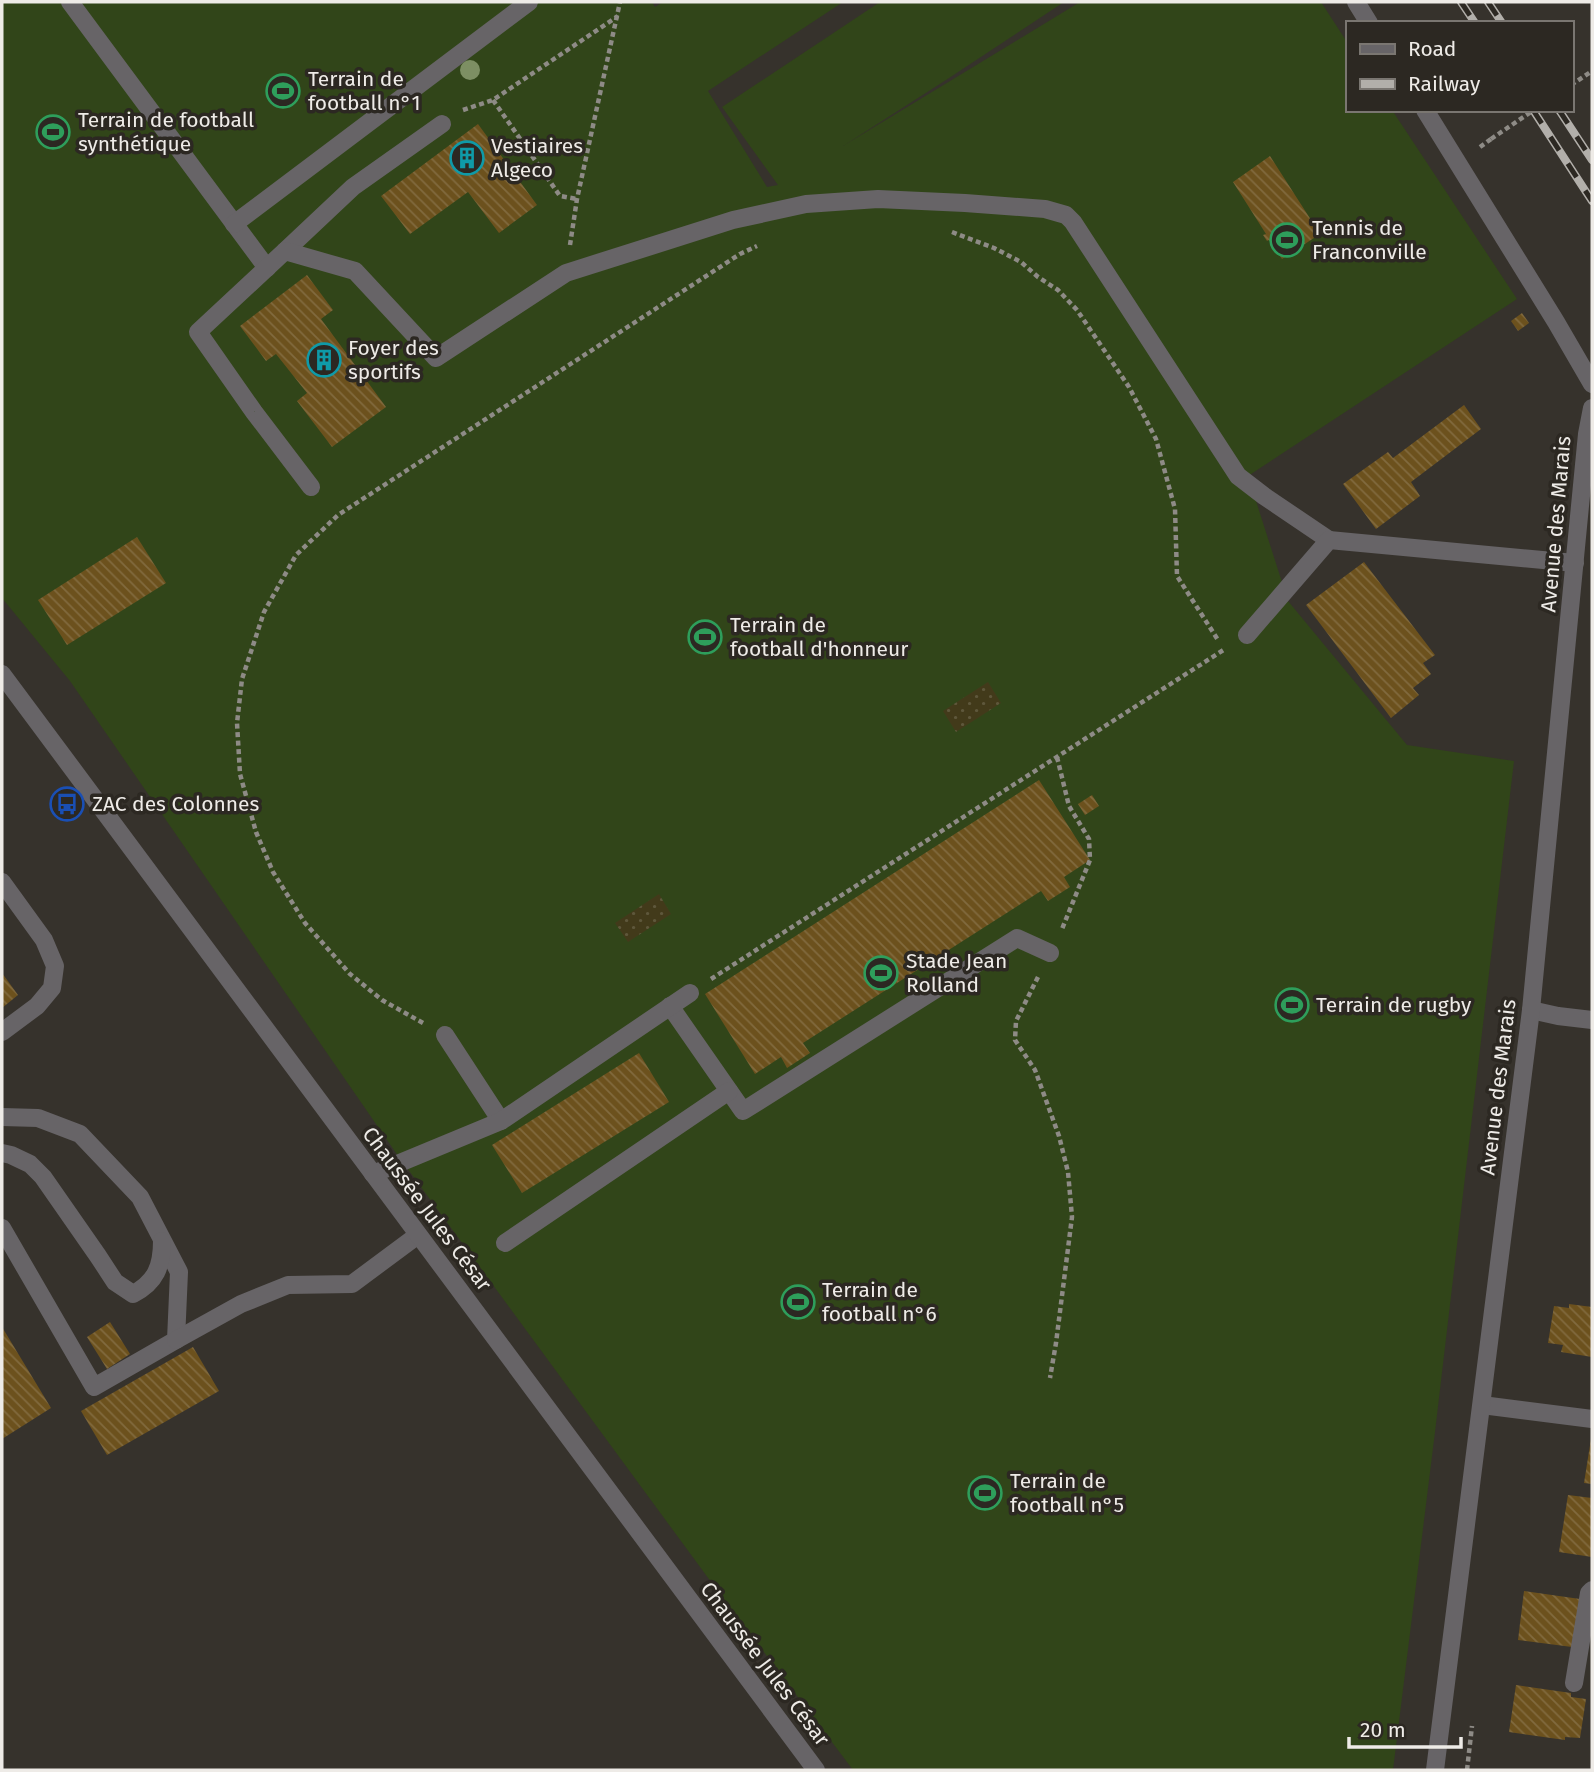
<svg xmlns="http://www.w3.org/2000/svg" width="1594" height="1772" font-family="'Fira Sans',sans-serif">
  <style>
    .grass { fill: #314519 }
    .sand { fill: url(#sand-dots) }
    .building { fill: url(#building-back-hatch) }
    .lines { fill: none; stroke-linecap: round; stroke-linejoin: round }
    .path { stroke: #8e8b86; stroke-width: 4.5; stroke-dasharray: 5 3.5; stroke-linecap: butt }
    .service { stroke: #676467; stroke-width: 18 }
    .minor { stroke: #676467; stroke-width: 18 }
    .tertiary { stroke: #676467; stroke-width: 18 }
    .rail-casing { stroke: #b2afaa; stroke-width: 8 }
    .rail { stroke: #2c2822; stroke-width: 5; stroke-dasharray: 16; stroke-linecap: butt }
    .path-bridge { stroke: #8e8b86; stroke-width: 4.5; stroke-dasharray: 5 3.5; stroke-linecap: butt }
    .tree { fill: #7d8f63 }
    .labels { text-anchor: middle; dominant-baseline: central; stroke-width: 7; stroke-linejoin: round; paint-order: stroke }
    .poi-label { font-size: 21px; fill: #eeebe7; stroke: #2c2822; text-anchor: start }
    .street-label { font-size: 21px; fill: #eeebe7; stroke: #2c2822 }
  </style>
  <defs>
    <pattern id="sand-dots" width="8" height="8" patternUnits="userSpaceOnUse" patternTransform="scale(1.75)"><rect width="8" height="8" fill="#423a1a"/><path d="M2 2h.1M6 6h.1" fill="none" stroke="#5e573b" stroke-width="1.8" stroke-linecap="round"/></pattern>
    <pattern id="building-back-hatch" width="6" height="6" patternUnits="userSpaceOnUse" patternTransform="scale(1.75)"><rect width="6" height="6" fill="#6c511d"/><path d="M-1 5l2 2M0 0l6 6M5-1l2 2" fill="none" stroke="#816a3e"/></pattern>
  </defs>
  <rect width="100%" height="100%" fill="#36322c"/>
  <polygon class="grass" points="2,2 652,2 655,7 663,2 843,2 708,91 767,187 778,185 722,107 880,2 1064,2 946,80 843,146 1080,2 1321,2 1347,42 1347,110 1392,110 1517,299 1248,476 1288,601 1407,745 1514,761 1435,1432 1393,1770 853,1770 714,1586 396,1153 70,681 2,598"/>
  <g class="sand">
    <polygon points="988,682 1001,703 956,732 943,711"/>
    <polygon points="659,894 671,914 628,942 615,923"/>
  </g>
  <g class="building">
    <polygon points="478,124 537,205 499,233 468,192 410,234 381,196"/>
    <polygon points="1270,156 1320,234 1282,259 1269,240 1267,241 1263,235 1266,234 1233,182"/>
    <polygon points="307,275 333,310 321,319 386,407 332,447 297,401 307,393 276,354 266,361 240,326"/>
    <polygon points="1522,313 1529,323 1518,331 1511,321"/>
    <polygon points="1464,405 1481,429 1411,482 1420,496 1376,529 1343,484 1388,452 1393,458"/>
    <polygon points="137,537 166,583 67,645 38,600"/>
    <polygon points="1364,562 1435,655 1423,663 1431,674 1413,688 1419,695 1391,718 1306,605"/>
    <polygon points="1039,780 1090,860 1064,877 1070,887 1048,901 1041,891 803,1043 810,1053 787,1068 781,1057 755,1074 705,994"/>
    <polygon points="1092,795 1099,806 1085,815 1078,804"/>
    <polygon points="2,973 18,995 2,1008"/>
    <polygon points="639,1053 669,1102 522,1193 492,1145"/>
    <polygon points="1569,1304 1592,1307 1592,1357 1561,1352 1563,1345 1548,1343 1554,1306 1569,1308"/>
    <polygon points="110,1322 130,1354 107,1369 87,1337"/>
    <polygon points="2,1327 51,1408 2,1439"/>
    <polygon points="193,1347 219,1391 107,1455 81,1411"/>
    <polygon points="1591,1439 1592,1439 1592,1484 1584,1483"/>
    <polygon points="1568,1495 1592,1498 1592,1557 1559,1552"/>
    <polygon points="1524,1591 1580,1599 1572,1647 1518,1640"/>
    <polygon points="1516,1685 1571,1693 1571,1697 1586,1699 1580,1738 1565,1737 1565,1740 1509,1732"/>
  </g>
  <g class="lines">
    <g class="path">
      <polyline points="1571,85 1592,71"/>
      <polyline points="493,100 560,196 577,199"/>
      <polyline points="463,110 493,100 618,16"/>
      <polyline points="1480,147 1491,139"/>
      <polyline points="952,232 994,248 1021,262 1038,277 1058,290 1077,310 1129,387 1156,439 1175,509 1177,576 1218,640"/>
      <polyline points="570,245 577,199 620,2"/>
      <polyline points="1057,757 1069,806 1089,839 1090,860 1062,929"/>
      <polyline points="1038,977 1016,1021 1015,1040 1035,1070 1059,1136 1068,1172 1072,1217 1056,1343 1050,1378"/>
      <polyline points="711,979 1225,649"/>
      <polyline points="423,1023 382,1000 350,974 305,923 273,872 256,832 240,774 237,723 242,679 264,612 296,555 338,515 740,254 757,246"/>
      <polyline points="1467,1770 1472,1726"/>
    </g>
    <g class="service">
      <polyline points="70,2 267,268"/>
      <polyline points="234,224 529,2"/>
      <polyline points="285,251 353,187 442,124"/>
      <polyline points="311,487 254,412 198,332 285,251 355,271 436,358 566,273 733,220 806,204 878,199 965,203 1045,209 1066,215 1073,222 1238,476 1264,496 1329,540"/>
      <polyline points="1247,635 1329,540 1575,563"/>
      <polyline points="2,882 44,940 55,966 52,988 37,1006 2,1032"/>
      <polyline points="670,1006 743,1111 1017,938 1050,953"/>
      <polyline points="445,1035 501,1121"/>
      <polyline points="2,1117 38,1118 80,1134 140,1197 179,1272 176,1340 94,1387 2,1228"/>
      <path d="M2 1153 11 1155 30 1164 43 1177 98 1256 115 1282 133 1294C156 1282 162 1266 162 1241"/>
      <polyline points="373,1174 501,1121 690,993"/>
      <polyline points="505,1243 729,1091"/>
      <polyline points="176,1340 241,1304 288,1285 352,1284 418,1235"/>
    </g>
    <g class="minor">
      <polyline points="1356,2 1369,23"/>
      <polyline points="1425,110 1556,322 1592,384"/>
      <polyline points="1531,1010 1558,1016 1592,1020"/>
      <polyline points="1482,1405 1592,1419"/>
      <polyline points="1574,1683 1589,1593 1592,1590"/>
    </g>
    <g class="tertiary">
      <polyline points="2,674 816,1770"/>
      <polyline points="1435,1770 1531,1010 1587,434 1592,408"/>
    </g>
    <defs>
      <g id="rail">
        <polyline points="1461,2 1475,23"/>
        <polyline points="1488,2 1502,23"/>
        <polyline points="1533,110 1592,201"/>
        <polyline points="1559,110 1592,160"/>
      </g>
    </defs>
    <use href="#rail" class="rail-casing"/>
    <use href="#rail" class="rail"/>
    <polyline class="path-bridge" points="1491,139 1534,110"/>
  </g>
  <circle class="tree" cx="470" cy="70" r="10"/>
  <defs>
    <symbol id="stadium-ring" viewBox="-11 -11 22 22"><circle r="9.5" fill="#2c2822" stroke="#2e9e5b" stroke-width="1.5"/><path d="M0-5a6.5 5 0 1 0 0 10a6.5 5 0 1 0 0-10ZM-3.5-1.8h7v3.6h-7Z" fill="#2e9e5b"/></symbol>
    <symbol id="building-ring" viewBox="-11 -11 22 22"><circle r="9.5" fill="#2c2822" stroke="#0f9aa8" stroke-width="1.5"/><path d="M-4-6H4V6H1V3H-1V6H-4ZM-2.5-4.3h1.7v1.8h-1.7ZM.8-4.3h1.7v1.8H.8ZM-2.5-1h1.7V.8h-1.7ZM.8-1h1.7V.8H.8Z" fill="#0f9aa8"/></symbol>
    <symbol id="bus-ring" viewBox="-11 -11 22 22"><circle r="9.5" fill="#2c2822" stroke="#1a4fb4" stroke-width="1.5"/><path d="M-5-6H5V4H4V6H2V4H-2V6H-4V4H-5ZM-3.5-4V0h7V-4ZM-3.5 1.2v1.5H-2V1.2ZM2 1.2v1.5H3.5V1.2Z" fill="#1a4fb4"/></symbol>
  </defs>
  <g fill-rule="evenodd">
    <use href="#stadium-ring" x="264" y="72" width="38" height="38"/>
    <use href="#stadium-ring" x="34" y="113" width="38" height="38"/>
    <use href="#building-ring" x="448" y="139" width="38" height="38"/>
    <use href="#stadium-ring" x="1268" y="221" width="38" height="38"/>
    <use href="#building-ring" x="305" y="341" width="38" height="38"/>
    <use href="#stadium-ring" x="686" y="618" width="38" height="38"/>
    <use href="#bus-ring" x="48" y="785" width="38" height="38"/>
    <use href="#stadium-ring" x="862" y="954" width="38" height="38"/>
    <use href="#stadium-ring" x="1273" y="986" width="38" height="38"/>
    <use href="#stadium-ring" x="779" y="1283" width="38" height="38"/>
    <use href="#stadium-ring" x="966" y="1474" width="38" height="38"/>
  </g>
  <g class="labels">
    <g class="poi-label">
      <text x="308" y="79">Terrain de<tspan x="308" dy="24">football n°1</tspan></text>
      <text x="78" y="120">Terrain de football<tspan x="78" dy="24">synthétique</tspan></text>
      <text x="491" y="146">Vestiaires<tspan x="491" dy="24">Algeco</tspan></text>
      <text x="1312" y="228">Tennis de<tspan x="1312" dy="24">Franconville</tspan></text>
      <text x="348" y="348">Foyer des<tspan x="348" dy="24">sportifs</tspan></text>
      <text x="730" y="625">Terrain de<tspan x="730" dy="24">football d'honneur</tspan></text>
      <text x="92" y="804">ZAC des Colonnes</text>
      <text x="906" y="961">Stade Jean<tspan x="906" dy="24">Rolland</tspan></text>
      <text x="1316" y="1005">Terrain de rugby</text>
      <text x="822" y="1290">Terrain de<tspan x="822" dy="24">football n°6</tspan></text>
      <text x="1010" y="1481">Terrain de<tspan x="1010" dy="24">football n°5</tspan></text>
    </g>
    <g class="street-label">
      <text transform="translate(1556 524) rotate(-85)">Avenue des Marais</text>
      <text transform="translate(1498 1087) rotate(-83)">Avenue des Marais</text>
      <text transform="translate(427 1209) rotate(53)">Chaussée Jules César</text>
      <text transform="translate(765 1664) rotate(53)">Chaussée Jules César</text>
    </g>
  </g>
  <rect width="1594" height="1772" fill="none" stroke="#eeebe7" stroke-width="7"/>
  <rect x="1346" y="21" width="228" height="91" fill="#2c2822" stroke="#7a7671" stroke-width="2"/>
  <rect x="1360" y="44" width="35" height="10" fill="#676467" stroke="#7a7671" stroke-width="2"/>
  <text x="1408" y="56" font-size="21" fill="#eeebe7">Road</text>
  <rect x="1360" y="79" width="35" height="10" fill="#b2afaa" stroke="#7a7671" stroke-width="2"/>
  <text x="1408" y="91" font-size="21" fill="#eeebe7">Railway</text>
  <path d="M1349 1737v10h112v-10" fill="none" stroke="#eeebe7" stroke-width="3.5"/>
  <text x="1360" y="1737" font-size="21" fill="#eeebe7" stroke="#2c2822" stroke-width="5" paint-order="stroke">20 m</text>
</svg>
